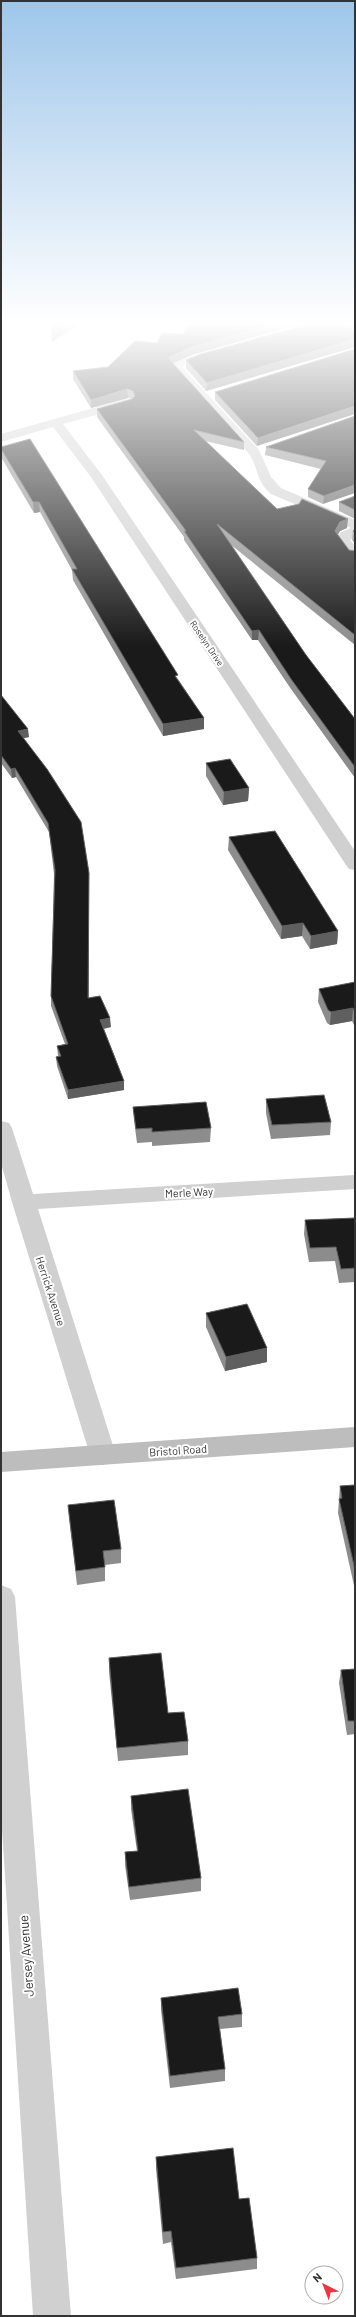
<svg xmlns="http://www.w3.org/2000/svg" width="356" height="2317" font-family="Barlow,sans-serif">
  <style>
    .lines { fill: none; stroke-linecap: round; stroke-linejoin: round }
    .street { fill: #d0d0d0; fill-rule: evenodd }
    .secondary { fill: #bdbdbd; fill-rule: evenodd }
    .wall { fill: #8c8c8c }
    .shaded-wall { fill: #5f5f5f }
    .building { fill: #1a1a1a; stroke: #5f5f5f }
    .labels { text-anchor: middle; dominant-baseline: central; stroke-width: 4; stroke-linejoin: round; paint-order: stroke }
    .far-street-label { font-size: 9px; fill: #333; stroke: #fff }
    .street-label { font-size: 11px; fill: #333; stroke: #fff }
    .near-street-label { font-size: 13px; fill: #333; stroke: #fff }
  </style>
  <rect width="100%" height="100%" fill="#fff"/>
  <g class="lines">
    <g class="street">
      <polygon points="5,322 19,322 1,331 1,324"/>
      <path d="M213 350 217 351 219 353 217 355 186 364 183 366V368L259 450 271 477 281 488 355 520V536L350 540 355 546V559L350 558 336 540 341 532 351 528 271 494C255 480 259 468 249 454 226 424 193 400 171 369L173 362Z"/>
      <polygon points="125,399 129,400 131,403 129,406 63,424 102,475 355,851 355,870 349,869 346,865 91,477 53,427 1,442 1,434"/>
      <polygon points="1,1121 9,1123 12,1128 33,1194 355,1175 355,1189 38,1209 116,1455 112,1462 103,1465 94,1462 90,1455 12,1202 1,1163"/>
      <polygon points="1,1585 11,1589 15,1597 71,2316 33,2316 1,1813"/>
    </g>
    <polygon class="secondary" points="355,1427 355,1447 1,1472 1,1452"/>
  </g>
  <g class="wall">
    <polygon points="345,322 355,322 355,326"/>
    <polygon points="355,327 355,347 206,391 186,368 186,360"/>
    <polygon points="355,349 257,446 215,400 215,392"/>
    <polygon points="192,355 173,363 244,442 244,450 205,441 277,509 347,528 340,531 338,535 349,550 355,551 355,645 230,544 306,655 355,719 355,778 291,689 258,640 252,640 184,540 184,537 97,417 97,409 133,399 128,398 91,408 73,379 73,371 108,367"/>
    <polygon points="355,416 323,504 308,497 308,489 321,469 265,455 266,447"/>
    <polygon points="1,447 178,679 204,718 204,729 163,736 73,580 72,570 40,512 34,513 1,457"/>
    <polygon points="355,496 355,519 339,511 339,502"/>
    <polygon points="355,529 355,544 352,540 353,531"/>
    <polygon points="1,695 29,737 24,738 89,882 89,998 111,1027 104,1029 124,1081 124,1090 68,1099 57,1066 56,1057 58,1056 57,1046 65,1044 51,1006 51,996 54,874 49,832 16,777 12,778 1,763"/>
    <polygon points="206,763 249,788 248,801 223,805 206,776"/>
    <polygon points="229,837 338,931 337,944 310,949 302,936 281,939 228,850"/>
    <polygon points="355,982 355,1027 352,1021 330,1025 327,1023 318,1002 319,989"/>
    <polygon points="266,1099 331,1122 330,1135 271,1139 266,1113"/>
    <polygon points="133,1107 211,1128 210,1142 152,1146 152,1142 137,1143 134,1120"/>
    <polygon points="355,1218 355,1282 339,1283 335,1261 309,1262 304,1234 305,1220"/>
    <polygon points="206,1313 267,1348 267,1362 225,1371 206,1327"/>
    <polygon points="355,1485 355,1590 338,1513 340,1486"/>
    <polygon points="68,1505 121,1549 121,1563 105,1565 105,1581 77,1585 69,1518"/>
    <polygon points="109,1658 168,1713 188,1741 188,1755 118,1761 109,1672"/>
    <polygon points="355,1669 355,1734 347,1735 339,1683 341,1670"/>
    <polygon points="131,1796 201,1878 201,1891 130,1900 125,1865 125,1852 137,1851 131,1809"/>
    <polygon points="161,1998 242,2014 242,2027 220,2029 225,2069 225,2081 170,2088 161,2010"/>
    <polygon points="156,2157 239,2199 257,2258 257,2269 176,2279 171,2242 163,2244 156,2169"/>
  </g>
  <g class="shaded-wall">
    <polygon points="68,322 83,322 52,342 51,332"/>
    <polygon points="280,322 307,322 192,355 169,365 169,357 192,347"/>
    <polygon points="355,339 355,347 206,391 207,383"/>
    <polygon points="127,389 128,398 91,408 91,400"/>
    <polygon points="355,406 355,414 257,446 258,438"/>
    <polygon points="355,485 355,493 323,504 324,496"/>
    <polygon points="33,502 39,502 40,512 34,513"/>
    <polygon points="348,519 347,528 340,531 334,540 335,531 340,522"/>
    <polygon points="259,630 258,640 252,640 252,631"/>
    <polygon points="204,718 204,729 163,736 163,724"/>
    <polygon points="28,729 29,737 19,739 18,731"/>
    <polygon points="15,768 16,777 12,778 11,769"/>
    <polygon points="249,788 248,801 223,805 224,792"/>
    <polygon points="303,923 302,936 281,939 282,926"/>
    <polygon points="338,931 337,944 310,949 311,936"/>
    <polygon points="353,1008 352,1021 330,1025 331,1012"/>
    <polygon points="110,1018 111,1027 100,1029 100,1020"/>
    <polygon points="124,1081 124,1090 68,1099 68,1090"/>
    <polygon points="267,1348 267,1362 225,1371 226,1357"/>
  </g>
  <g class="building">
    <polygon points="55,322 68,322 51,332"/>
    <polygon points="189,322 280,322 192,347 169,357 169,359 244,442 194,430 277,509 299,504 302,499 348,519 340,522 335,531 349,550 355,551 355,635 217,524 306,655 355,719 355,767 291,679 259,630 252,631 184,531 186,531 97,409 132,399 135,396 133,391 127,389 91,400 73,371 108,367 135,341 157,343 162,333 183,334"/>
    <polygon points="316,322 338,322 355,327 355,339 207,383 186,360 201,354"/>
    <polygon points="355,349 355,406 258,438 215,392"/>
    <polygon points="355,416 355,485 324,496 308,489 326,461 266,447"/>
    <polygon points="30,439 178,675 175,676 204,718 163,724 72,569 77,569 39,502 33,502 1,449 1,447"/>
    <polygon points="355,496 355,510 339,502"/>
    <polygon points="355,529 355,534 353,531"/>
    <polygon points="1,695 28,729 18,731 47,769 81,822 89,873 88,998 100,996 110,1018 100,1020 124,1081 68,1090 56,1057 61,1056 57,1046 68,1044 51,996 55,870 48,823 15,768 11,769 1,755"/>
    <polygon points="230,759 249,788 224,792 206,763"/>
    <polygon points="275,831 338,931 311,936 303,923 282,926 229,837"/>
    <polygon points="355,982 355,1012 353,1008 331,1012 328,1010 319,989"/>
    <polygon points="324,1095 331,1122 272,1125 266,1099"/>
    <polygon points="206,1102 211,1128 152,1132 152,1128 136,1129 133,1107"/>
    <polygon points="355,1218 355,1268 341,1269 336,1247 310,1248 305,1220"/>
    <polygon points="247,1304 267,1348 226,1357 206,1313"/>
    <polygon points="355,1485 355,1570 339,1499 342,1498 340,1486"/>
    <polygon points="114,1500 121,1549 103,1551 105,1567 76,1571 68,1505"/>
    <polygon points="161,1653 168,1713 184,1712 188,1741 117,1748 109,1658"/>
    <polygon points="355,1669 355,1721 348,1721 341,1670"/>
    <polygon points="188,1789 201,1878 129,1887 125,1852 138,1851 131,1796"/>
    <polygon points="238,1988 242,2014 218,2017 225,2069 170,2076 161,1998"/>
    <polygon points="233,2148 239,2199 249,2198 257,2258 176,2268 171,2231 163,2232 156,2157"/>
  </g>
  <linearGradient id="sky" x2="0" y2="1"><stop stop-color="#9ec6ea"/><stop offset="0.5" stop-color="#fff"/><stop offset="1" stop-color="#fff" stop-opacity="0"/></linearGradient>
  <rect width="356" height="646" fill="url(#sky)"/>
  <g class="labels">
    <g class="far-street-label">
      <text transform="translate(207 643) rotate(56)">Roselyn Drive</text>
    </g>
    <g class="street-label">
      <text transform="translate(189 1192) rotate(-3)">Merle Way</text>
      <text transform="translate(51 1291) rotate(72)">Herrick Avenue</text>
      <text transform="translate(178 1450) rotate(-4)">Bristol Road</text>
    </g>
    <g class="near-street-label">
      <text transform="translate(26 1956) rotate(-94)">Jersey Avenue</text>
    </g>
  </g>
  <rect width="356" height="2317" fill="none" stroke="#333333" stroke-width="4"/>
  <g transform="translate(324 2285) rotate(318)"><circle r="19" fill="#ffffff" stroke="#adadad"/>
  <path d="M0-3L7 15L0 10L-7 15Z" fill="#e63946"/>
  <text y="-6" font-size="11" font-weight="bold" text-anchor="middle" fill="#333333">N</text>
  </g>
</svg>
